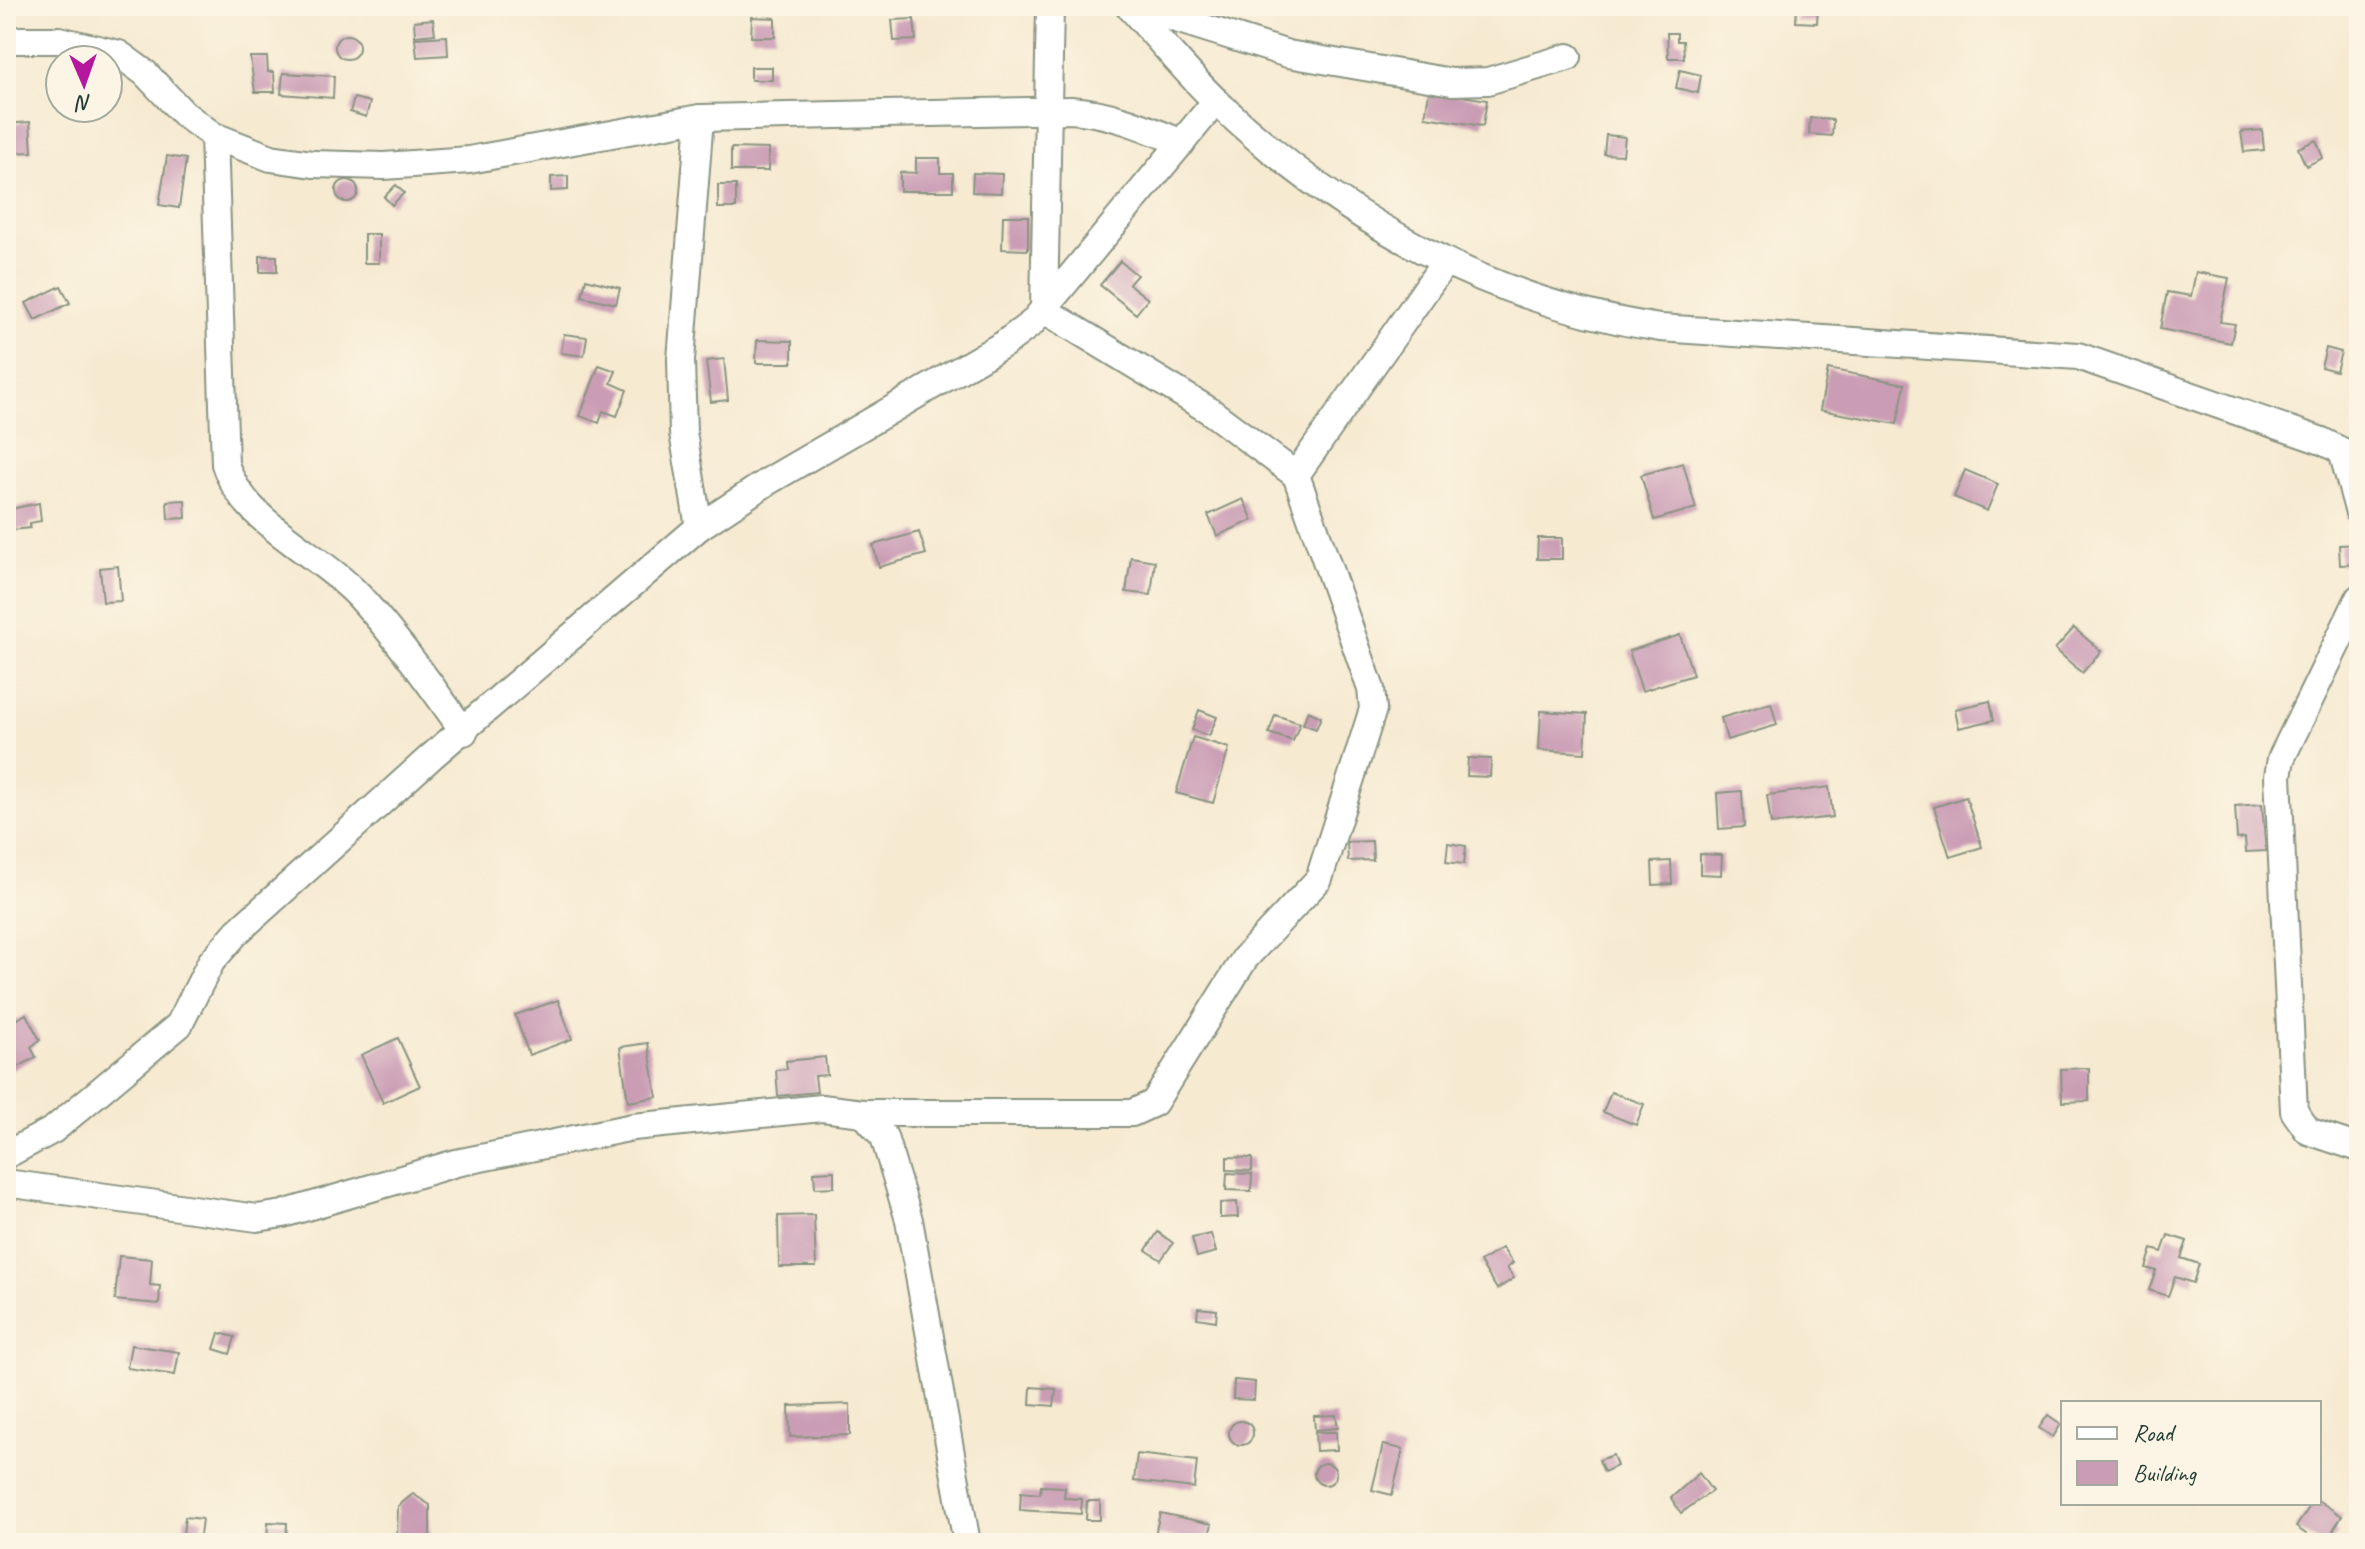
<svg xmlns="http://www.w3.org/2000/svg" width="2365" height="1549" font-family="Caveat,sans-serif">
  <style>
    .building { fill: #ca9db5 }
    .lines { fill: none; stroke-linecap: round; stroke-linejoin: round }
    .minor-casing { stroke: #8a9482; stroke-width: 30 }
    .minor { stroke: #fff; stroke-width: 26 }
  </style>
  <rect width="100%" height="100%" fill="#fcf5e5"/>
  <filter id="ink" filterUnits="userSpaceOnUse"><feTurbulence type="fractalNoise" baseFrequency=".0125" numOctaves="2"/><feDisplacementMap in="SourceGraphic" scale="16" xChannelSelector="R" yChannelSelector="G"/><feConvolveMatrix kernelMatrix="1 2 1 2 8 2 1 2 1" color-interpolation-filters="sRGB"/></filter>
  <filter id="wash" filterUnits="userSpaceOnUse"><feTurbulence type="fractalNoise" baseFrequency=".006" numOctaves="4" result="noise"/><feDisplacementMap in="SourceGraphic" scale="32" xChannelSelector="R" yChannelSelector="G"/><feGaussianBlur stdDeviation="1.8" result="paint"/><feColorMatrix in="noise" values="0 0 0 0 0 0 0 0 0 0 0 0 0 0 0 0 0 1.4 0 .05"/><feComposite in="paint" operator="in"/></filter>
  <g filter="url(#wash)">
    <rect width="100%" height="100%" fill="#f6ead1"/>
    <g id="blocks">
      <g class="building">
        <polygon points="1797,6 1818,6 1817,23 1796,22"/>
        <polygon points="752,17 775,18 775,37 751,37"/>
        <polygon points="433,19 435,34 415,36 414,21"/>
        <polygon points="914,19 916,40 894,41 892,20"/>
        <polygon points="1667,33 1677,33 1677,41 1683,41 1684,58 1668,58"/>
        <circle cx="347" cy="47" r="12"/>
        <polygon points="447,36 448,55 417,57 415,38"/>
        <polygon points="250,57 267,57 268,72 274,72 275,92 255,92"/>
        <rect x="751" y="67" width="21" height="13"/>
        <polygon points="1680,70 1701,75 1698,93 1676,88"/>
        <polygon points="283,73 334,76 333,98 281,94"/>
        <polygon points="1430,87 1450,94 1487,100 1483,126 1425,117"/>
        <polygon points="354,98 370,102 366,117 350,112"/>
        <polygon points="1810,118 1833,120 1832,136 1809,134"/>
        <polygon points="30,122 32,152 6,153 6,124"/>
        <polygon points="2262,130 2264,150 2244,152 2241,132"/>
        <polygon points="1606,135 1625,137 1623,155 1604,154"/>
        <polygon points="2316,140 2323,158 2306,166 2298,148"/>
        <polygon points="731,148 768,149 768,171 731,171"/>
        <polygon points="167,156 186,159 179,208 159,205"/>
        <polygon points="916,158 940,158 940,173 953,173 953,191 900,191 900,172 916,173"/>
        <polygon points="973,173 1002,174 1001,193 972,192"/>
        <polygon points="568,176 568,190 551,191 551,177"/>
        <circle cx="347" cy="191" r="11"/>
        <polygon points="396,185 404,193 392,205 384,197"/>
        <rect x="718" y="185" width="18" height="23"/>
        <polygon points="1003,216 1028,216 1028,250 1002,249"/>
        <rect x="364" y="234" width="15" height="29"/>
        <rect x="260" y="256" width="17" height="16"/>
        <polygon points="1120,261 1137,275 1129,284 1148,299 1136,314 1100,285"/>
        <polygon points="2196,272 2229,278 2220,322 2235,324 2231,343 2160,329 2167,292 2191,296"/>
        <polygon points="586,279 620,288 616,304 582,296"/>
        <polygon points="61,286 70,303 35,320 26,303"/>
        <polygon points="564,334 587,337 584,356 561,353"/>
        <polygon points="757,340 792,341 792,363 756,363"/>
        <polygon points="2326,348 2341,352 2336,371 2321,367"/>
        <polygon points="724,359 728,400 711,402 706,361"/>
        <polygon points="599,365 616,371 611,383 627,390 617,416 603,411 599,423 580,416"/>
        <polygon points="1828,369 1905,384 1897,424 1820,410"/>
        <polygon points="1683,463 1696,508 1654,520 1641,475"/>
        <polygon points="1965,470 1998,484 1987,511 1954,497"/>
        <polygon points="1243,499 1253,520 1217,536 1208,515"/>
        <polygon points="185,500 186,518 168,519 167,501"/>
        <polygon points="39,503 41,521 30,523 30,528 12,530 11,524 6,524 6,506 11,505 11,509"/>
        <polygon points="919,532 926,554 879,567 873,545"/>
        <polygon points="1538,538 1562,538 1562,559 1537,559"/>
        <polygon points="2359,544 2359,564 2340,565 2339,545"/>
        <polygon points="1131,557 1155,561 1151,595 1126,592"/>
        <polygon points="118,566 121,601 103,602 100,568"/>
        <polygon points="2074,628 2101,651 2082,673 2055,649"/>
        <polygon points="1680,635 1693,675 1642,691 1629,651"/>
        <polygon points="1990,701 1994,720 1959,728 1955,709"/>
        <polygon points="1771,703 1777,725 1727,740 1721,718"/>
        <polygon points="1199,710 1217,717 1209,736 1192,730"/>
        <polygon points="1308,711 1321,717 1316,729 1303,724"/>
        <polygon points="1541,711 1587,714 1585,753 1539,750"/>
        <polygon points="1275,715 1300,723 1293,741 1269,733"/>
        <polygon points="1193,737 1229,748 1213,803 1176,793"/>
        <polygon points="1468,758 1491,759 1490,777 1467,776"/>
        <polygon points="1829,787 1833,817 1771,824 1767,795"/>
        <polygon points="1742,791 1744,827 1719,829 1717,793"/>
        <polygon points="1966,797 1982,847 1950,857 1934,807"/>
        <polygon points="2262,804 2266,851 2246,852 2245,838 2237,839 2235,806"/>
        <polygon points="1372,841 1373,860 1348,861 1347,842"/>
        <polygon points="1448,843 1466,846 1464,864 1446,862"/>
        <polygon points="1700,854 1722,855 1721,875 1700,874"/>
        <polygon points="1671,861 1672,884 1653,885 1652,862"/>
        <polygon points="558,1000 572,1039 529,1055 515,1015"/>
        <polygon points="8,1008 16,1020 26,1014 40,1040 31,1047 36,1057 9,1072 6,1066"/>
        <polygon points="398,1038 420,1086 383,1103 361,1055"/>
        <polygon points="648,1043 657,1097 628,1102 620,1047"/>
        <polygon points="825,1057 827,1075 815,1076 817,1092 778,1096 776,1070 787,1069 786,1061"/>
        <polygon points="2089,1068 2089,1101 2062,1102 2061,1069"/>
        <polygon points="1611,1092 1644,1104 1636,1125 1603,1112"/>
        <polygon points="1227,1157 1252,1158 1252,1171 1227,1170"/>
        <polygon points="834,1171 834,1187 815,1188 814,1172"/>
        <polygon points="1227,1173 1252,1174 1251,1191 1226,1190"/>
        <polygon points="1237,1202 1238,1217 1220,1218 1220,1203"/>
        <polygon points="814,1215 816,1267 779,1267 778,1216"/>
        <polygon points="1158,1232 1173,1243 1161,1260 1146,1250"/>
        <polygon points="1211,1234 1216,1252 1197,1257 1192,1238"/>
        <polygon points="2168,1235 2187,1241 2181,1258 2199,1264 2193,1283 2175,1277 2168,1296 2149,1290 2156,1271 2146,1268 2152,1249 2162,1252"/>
        <polygon points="1502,1248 1513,1263 1507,1268 1514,1278 1497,1289 1480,1262"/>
        <polygon points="119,1256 152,1259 150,1285 160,1286 159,1304 115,1300"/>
        <polygon points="1198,1308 1217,1310 1216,1321 1197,1318"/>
        <polygon points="219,1333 235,1337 230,1354 214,1349"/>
        <polygon points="131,1345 179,1352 175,1375 127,1368"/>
        <polygon points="1234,1380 1255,1382 1254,1400 1233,1399"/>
        <polygon points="1031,1387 1056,1389 1054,1406 1030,1404"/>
        <polygon points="850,1404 850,1435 790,1437 789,1406"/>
        <polygon points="1336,1415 1338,1428 1315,1430 1314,1416"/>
        <polygon points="2048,1415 2061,1424 2053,1437 2039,1428"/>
        <circle cx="1241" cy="1433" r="12"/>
        <polygon points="1315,1432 1336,1432 1337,1450 1316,1451"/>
        <polygon points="1383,1445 1403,1449 1392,1495 1372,1490"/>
        <polygon points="1137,1454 1197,1461 1194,1488 1134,1481"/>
        <polygon points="1613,1455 1617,1466 1604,1472 1599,1460"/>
        <circle cx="1325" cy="1474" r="11"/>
        <polygon points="1699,1473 1712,1491 1681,1513 1671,1498"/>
        <polygon points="1041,1486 1065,1487 1064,1498 1082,1499 1081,1514 1020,1510 1021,1492 1040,1494"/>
        <polygon points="413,1494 430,1505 430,1542 397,1543 398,1506"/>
        <polygon points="1087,1501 1100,1501 1100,1520 1086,1520"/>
        <polygon points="2319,1501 2342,1516 2333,1530 2338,1533 2331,1543 2319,1543 2296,1527 2312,1503"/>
        <polygon points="1160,1513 1212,1524 1207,1543 1155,1535"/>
        <polygon points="185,1517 202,1519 199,1543 182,1543"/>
        <polygon points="268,1522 287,1523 286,1543 267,1543"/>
      </g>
    </g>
  </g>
  <g filter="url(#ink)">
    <use href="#blocks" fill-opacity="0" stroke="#8a9482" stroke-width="2"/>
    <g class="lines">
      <defs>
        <g id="minor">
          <path d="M1129 6C1159 39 1187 74 1219 104 1342 220 1493 303 1660 328L2078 356 2322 441 2359 460"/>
          <polyline points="1135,6 1288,54 1452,82 1488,81 1568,57"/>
          <path d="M6 40H59L119 54 145 73 184 114 214 136 271 158 313 164 384 166 469 160 700 118 1071 110C1112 113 1144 127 1182 143"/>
          <path d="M214 136 225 464C244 524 318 552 359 596 398 639 431 685 464 732"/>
          <polyline points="1044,310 1050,6"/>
          <polyline points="1044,310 1210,411 1296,475"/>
          <polyline points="2342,451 2359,513"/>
          <polyline points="699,527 683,433 681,360 700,118"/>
          <polyline points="2359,598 2281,759 2278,776 2294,1111 2308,1131 2359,1148"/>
          <polyline points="863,1113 1132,1113 1154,1103 1245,958 1319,879 1373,709 1371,689 1296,475 1445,262"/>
          <polyline points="6,1155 53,1130 179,1025 211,962 237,932 432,756 699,527 767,482 1004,344 1032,323 1216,101"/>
          <polyline points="6,1183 257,1218 283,1214 456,1163 633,1127 822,1108 863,1113 884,1137 909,1220 967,1543"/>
        </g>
      </defs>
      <use href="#minor" class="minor-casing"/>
      <use href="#minor" class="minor"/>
    </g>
  </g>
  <rect width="2365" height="1549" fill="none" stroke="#fcf5e5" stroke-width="32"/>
  <rect x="2061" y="1401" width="260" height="104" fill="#fcf5e5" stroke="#a4ab9e" stroke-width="2"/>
  <rect x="2077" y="1427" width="40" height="12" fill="#ffffff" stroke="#a4ab9e" stroke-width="2"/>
  <text x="2133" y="1441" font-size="24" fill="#1f3d34">Road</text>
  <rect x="2077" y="1461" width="40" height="24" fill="#ca9db5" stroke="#a4ab9e" stroke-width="2"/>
  <text x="2133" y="1481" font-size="24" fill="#1f3d34">Building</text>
  <g transform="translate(84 84) rotate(178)"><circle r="38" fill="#fcf5e5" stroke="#a4ab9e" stroke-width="2"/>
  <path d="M0-6L14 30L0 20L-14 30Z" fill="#b5179e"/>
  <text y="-12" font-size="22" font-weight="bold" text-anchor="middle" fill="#1f3d34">N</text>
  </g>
</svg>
